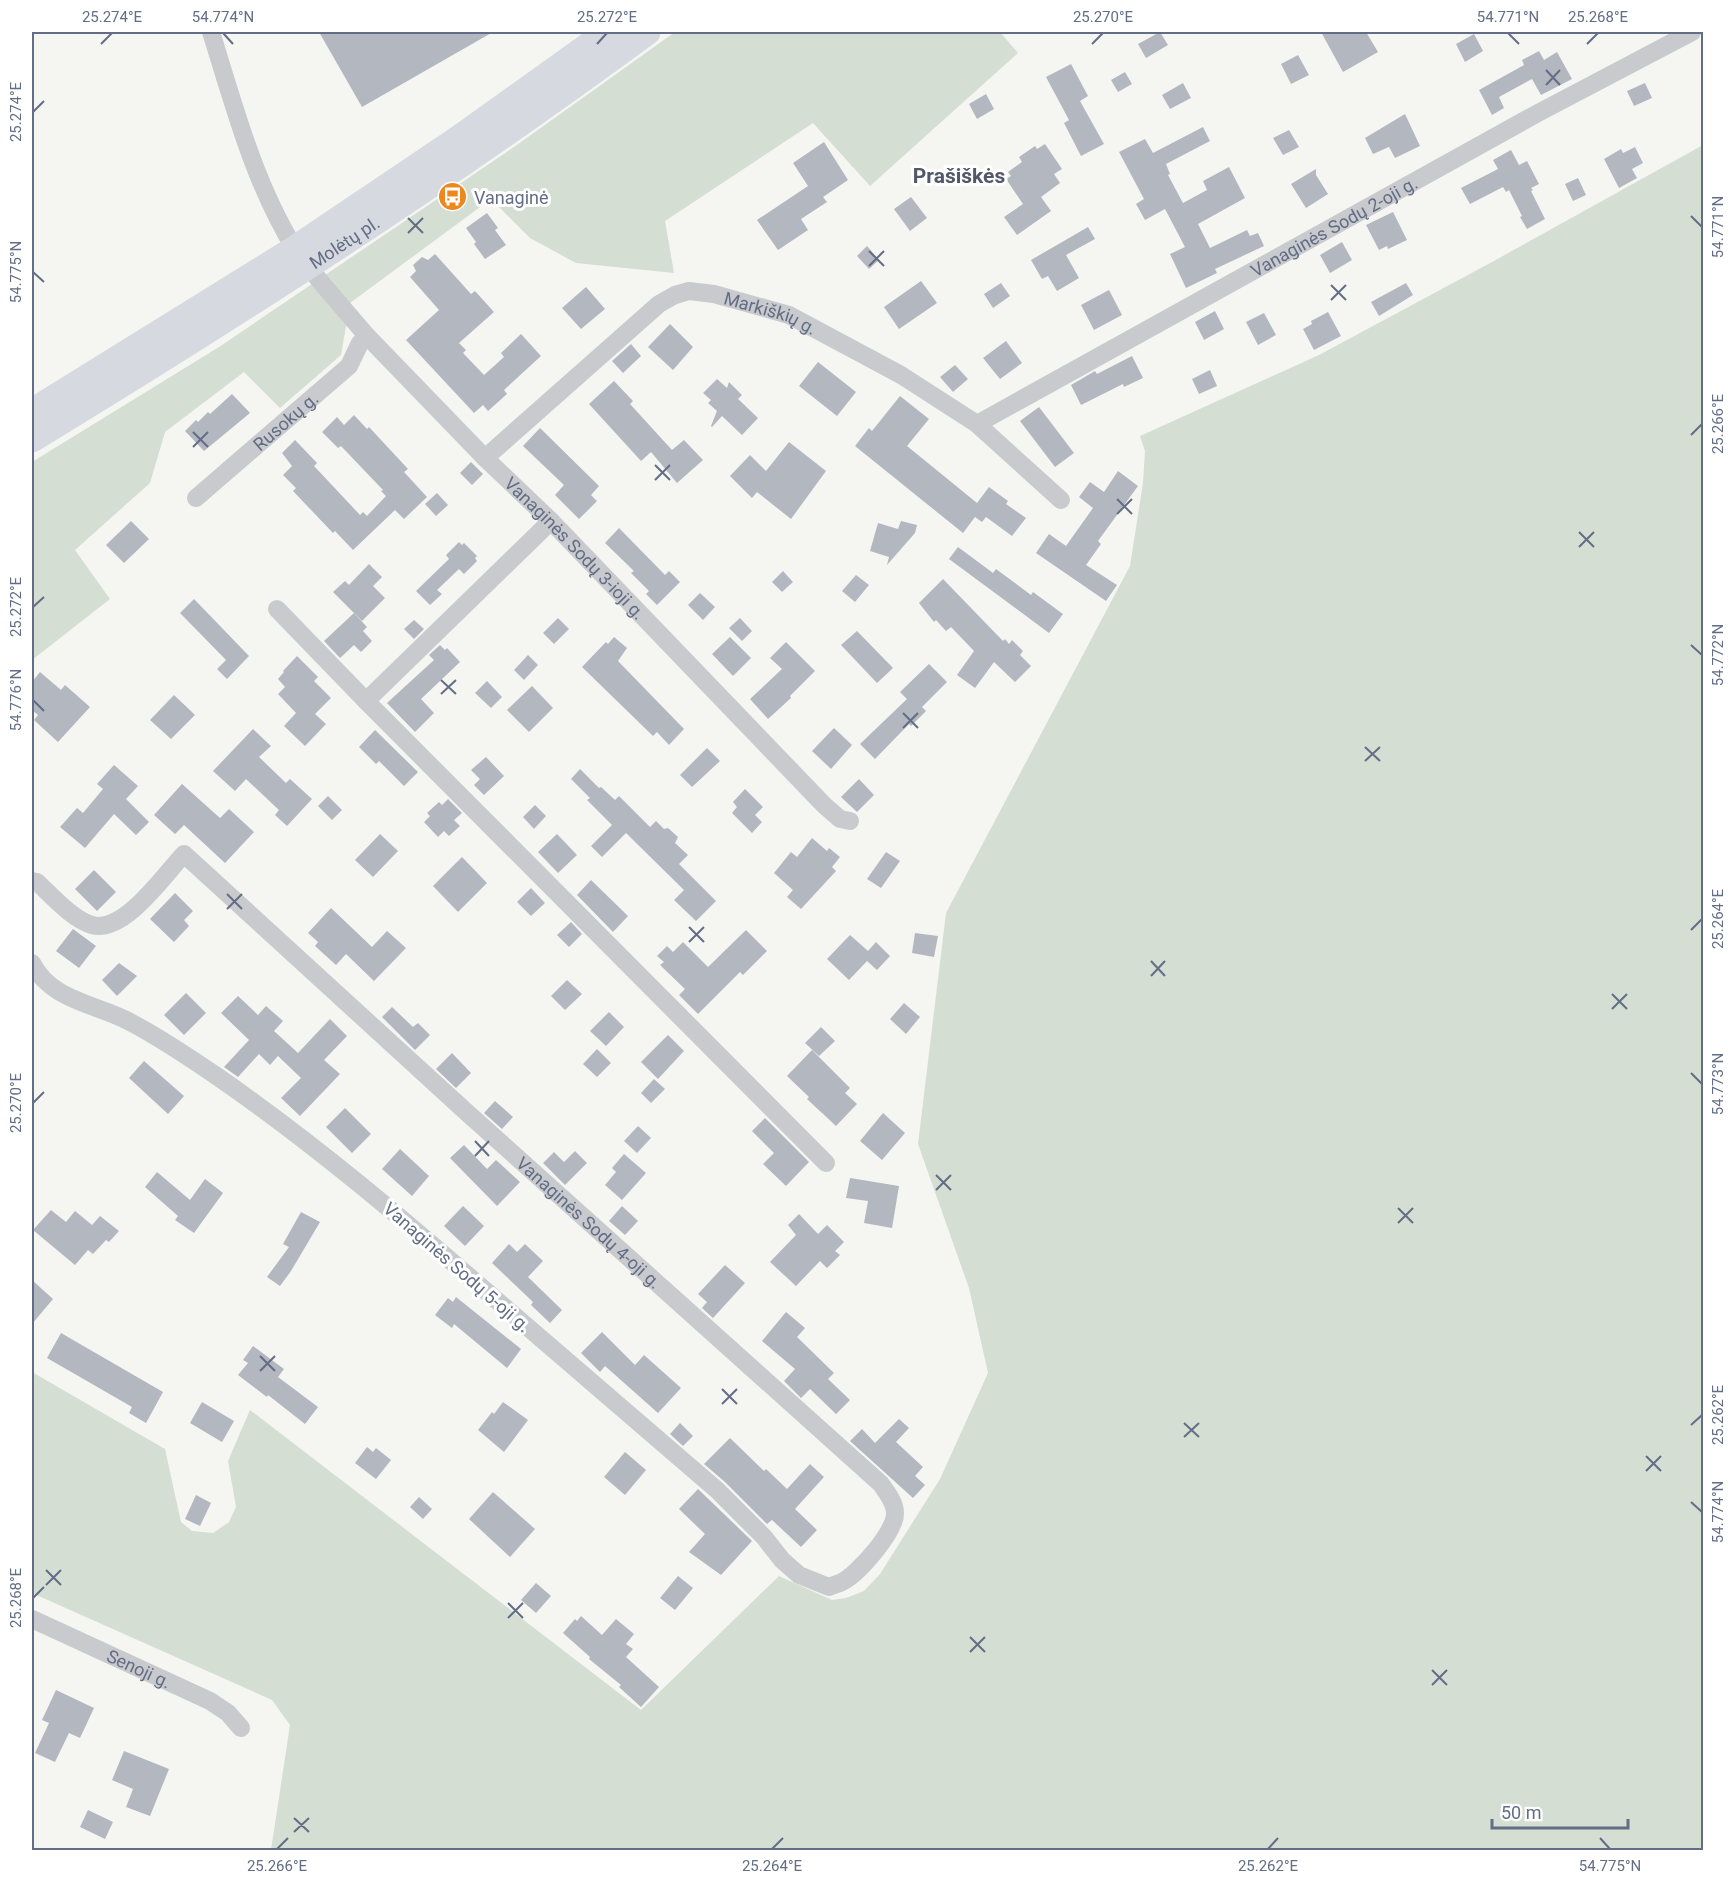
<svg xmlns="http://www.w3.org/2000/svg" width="1735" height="1882" font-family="Roboto,sans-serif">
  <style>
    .green { fill: #d4ded3 }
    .building { fill: #b3b7bf }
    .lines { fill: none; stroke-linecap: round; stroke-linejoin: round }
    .minor { stroke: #c8cace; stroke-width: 18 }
    .highway { stroke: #d6d9df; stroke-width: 27 }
    .ticks { fill: none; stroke: #636d85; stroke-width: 2 }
    .labels { text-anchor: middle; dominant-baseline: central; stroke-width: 6; stroke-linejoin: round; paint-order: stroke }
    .poi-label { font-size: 18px; fill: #636d85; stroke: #fff; text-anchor: start }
    .street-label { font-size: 18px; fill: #636d85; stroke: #fff }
    .quarter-label { font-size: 21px; font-weight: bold; fill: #52586a; stroke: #fff }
    .neatline { fill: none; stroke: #636d85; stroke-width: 2 }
    .ticks-label { font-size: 15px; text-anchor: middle; fill: #636d85 }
  </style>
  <rect width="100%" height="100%" fill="#f5f6f2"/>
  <g class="green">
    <polygon points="675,32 1000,32 1018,53 870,186 813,123 665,221 674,273 576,263 530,238 491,199 350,303 341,355 280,408 244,372 165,432 150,483 75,550 110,599 32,660 32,462 219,347 514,147"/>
    <polygon points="1703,145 1703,1850 271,1850 290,1725 272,1700 32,1593 32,1372 165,1449 181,1522 192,1531 213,1533 229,1522 236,1507 228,1461 250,1410 641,1710 779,1576 832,1600 846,1598 864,1591 880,1574 940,1479 988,1373 969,1288 918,1144 946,913 1130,566 1143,483 1145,451 1140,436 1319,355 1492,262"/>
  </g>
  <g class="building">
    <polygon points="319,32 493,32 362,107"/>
    <polygon points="1160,32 1168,45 1146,58 1138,44"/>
    <polygon points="1321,32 1366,32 1378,52 1343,72"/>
    <polygon points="1474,34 1483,51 1465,62 1456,44"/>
    <polygon points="1539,51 1544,60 1557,52 1572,79 1541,95 1532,79 1499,97 1504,108 1492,115 1479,90 1524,65 1522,60"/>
    <polygon points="1298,55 1309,75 1291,84 1281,64"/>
    <polygon points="1071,64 1088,96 1080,101 1104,144 1081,156 1064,123 1069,120 1046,77"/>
    <polygon points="1125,72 1132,84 1118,92 1111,80"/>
    <polygon points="1183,83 1191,98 1170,109 1162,95"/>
    <polygon points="1645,83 1652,98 1634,106 1627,91"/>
    <polygon points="986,94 994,109 977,119 969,104"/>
    <polygon points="1405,114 1420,146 1395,158 1389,147 1373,154 1365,138"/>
    <polygon points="1203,127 1210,141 1166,164 1170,174 1168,175 1183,203 1207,190 1203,181 1229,167 1245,198 1198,224 1210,248 1247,230 1250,236 1258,233 1264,246 1215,269 1217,273 1186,288 1170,254 1185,247 1165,209 1145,220 1136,204 1144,199 1119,152 1145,139 1153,153"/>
    <polygon points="1289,130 1299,147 1283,155 1273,138"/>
    <polygon points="824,142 848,180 823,197 827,202 801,219 808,230 778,250 757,220 808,186 793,163"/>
    <polygon points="1045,144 1062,169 1054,174 1060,183 1041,197 1051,211 1017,235 1004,217 1023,204 1006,179 1011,176 1008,172 1022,162 1019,157 1035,146 1037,149"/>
    <polygon points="1635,147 1643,163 1632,169 1637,178 1619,188 1604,159 1621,149 1623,153"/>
    <polygon points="1511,150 1519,165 1527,161 1539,184 1531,188 1533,190 1531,191 1545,219 1527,229 1520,217 1522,216 1509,190 1506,192 1503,187 1470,204 1461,188 1498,169 1493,160"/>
    <polygon points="1316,169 1316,175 1328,194 1306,208 1291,184"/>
    <polygon points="1578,178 1586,195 1573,201 1565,184"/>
    <polygon points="911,197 927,218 910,231 894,209"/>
    <polygon points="1393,212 1407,240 1388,249 1387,246 1379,250 1366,225"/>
    <polygon points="487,213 498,228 495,230 506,245 485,259 474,244 476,242 466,228"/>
    <polygon points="1088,227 1095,239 1066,255 1079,278 1057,291 1048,276 1042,279 1031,260"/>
    <polygon points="1342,242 1352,260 1330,273 1320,255"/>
    <polygon points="867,246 879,260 869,269 857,256"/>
    <polygon points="435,254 471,294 475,291 494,312 459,343 466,350 463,353 484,375 504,357 501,353 521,334 541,356 504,390 507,394 488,411 483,405 474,413 406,340 439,310 410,277 416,271 413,265 422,257 428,260"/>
    <polygon points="921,281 937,303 899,329 884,307"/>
    <polygon points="1001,283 1010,296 993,308 984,294"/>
    <polygon points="1406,283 1413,295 1379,316 1371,302"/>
    <polygon points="586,287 605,309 581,329 562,308"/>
    <polygon points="1109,290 1122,315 1094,330 1081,305"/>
    <polygon points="1215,311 1224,329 1204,340 1195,322"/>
    <polygon points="1328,312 1341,336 1314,350 1303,329 1312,324 1311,321"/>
    <polygon points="1264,313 1276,335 1258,345 1246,322"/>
    <polygon points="670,324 693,347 673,370 648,347"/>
    <polygon points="1006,341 1022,363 1000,379 983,358"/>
    <polygon points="631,344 641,356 623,373 612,361"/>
    <polygon points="1132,356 1143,378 1124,387 1123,384 1081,405 1071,385 1095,371 1097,374"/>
    <polygon points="818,362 856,392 837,416 799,386"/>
    <polygon points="955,365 968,379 953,392 940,377"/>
    <polygon points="1210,370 1217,386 1199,394 1192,379"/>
    <polygon points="717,379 727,388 729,382 742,395 738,399 758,418 742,435 722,416 712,427 711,426 717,411 708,403 711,400 703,393"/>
    <polygon points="614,381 633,401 630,404 672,450 684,440 703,460 677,483 651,452 641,461 589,404"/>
    <polygon points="232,394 250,413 204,451 185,431 196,420 198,422 208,412 210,414"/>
    <polygon points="900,396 929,419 907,446 977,503 989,487 1008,501 1006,504 1026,518 1012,536 986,517 982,522 975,517 963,533 855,446 869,428 872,431"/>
    <polygon points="1039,407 1074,453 1055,467 1020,421"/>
    <polygon points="354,415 367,429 369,427 408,469 404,472 427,497 404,519 395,510 353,550 335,531 333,533 293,491 296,488 283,475 292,466 282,453 295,440 317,463 314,466 360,515 363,512 367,516 386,496 381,491 383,490 341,446 338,448 322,432 337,417 344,425"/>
    <polygon points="540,428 599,486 591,495 597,501 579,519 555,495 564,485 523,446"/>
    <polygon points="789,442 826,471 791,519 757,492 752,498 730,476 750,455 766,471"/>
    <polygon points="471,462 483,474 472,485 460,473"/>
    <polygon points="1118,471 1138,486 1098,541 1101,544 1086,565 1117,585 1106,601 1036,553 1049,534 1066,546 1093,508 1079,497 1090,482 1104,492"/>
    <polygon points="437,493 448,505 436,516 425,504"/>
    <polygon points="131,521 149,539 124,563 106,545"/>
    <polygon points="901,521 917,525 915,533 887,565 889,557 870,551 878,523 898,529"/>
    <polygon points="619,528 665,575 669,571 680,582 657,605 646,594 649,591 631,573 634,571 605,543"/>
    <polygon points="459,542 462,545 464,543 477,556 475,558 477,561 464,574 459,569 437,590 442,594 430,605 416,591 449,559 446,555"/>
    <polygon points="958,547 993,573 996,569 1031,595 1033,592 1063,614 1049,633 949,559"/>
    <polygon points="369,564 382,577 373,586 385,598 362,621 333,592 345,581 349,585"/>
    <polygon points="783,571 793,582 782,592 772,582"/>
    <polygon points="856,575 869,585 855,602 842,591"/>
    <polygon points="943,579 1003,641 1005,639 1009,644 1012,640 1023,651 1020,655 1031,666 1015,682 994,662 975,688 957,675 974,651 951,627 946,631 936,620 934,622 919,603"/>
    <polygon points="700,593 715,607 703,620 688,605"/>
    <polygon points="194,599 249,656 227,679 217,669 226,660 180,613"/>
    <polygon points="354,613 367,627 363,631 372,641 361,652 354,645 340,658 324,641"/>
    <polygon points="558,618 569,629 554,644 543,633"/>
    <polygon points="740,618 752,631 742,641 729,628"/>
    <polygon points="414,620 424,629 414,639 404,629"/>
    <polygon points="857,631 893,668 877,683 841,645"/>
    <polygon points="614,637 627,648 618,661 684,729 669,745 657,732 653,736 582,667 606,642 608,644"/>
    <polygon points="730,637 751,658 733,676 712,654"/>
    <polygon points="786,642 815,671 790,696 791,698 768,719 750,699 782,669 770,658"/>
    <polygon points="440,645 445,650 447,648 460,662 421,699 434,713 415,732 387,703 434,660 429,655"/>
    <polygon points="528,655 538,665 524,680 514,670"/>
    <polygon points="297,656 318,677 314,681 331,698 315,714 326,724 305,746 284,726 296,713 278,694 285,687 278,679 284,672 283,671"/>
    <polygon points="929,664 947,682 922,707 926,711 911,726 909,724 875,759 860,744 907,699 900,692"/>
    <polygon points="40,672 61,690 65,685 90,707 58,742 34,720 38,715 32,710 32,682"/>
    <polygon points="487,681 502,697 491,708 475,693"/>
    <polygon points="532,686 553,708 529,732 507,710"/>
    <polygon points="174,695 195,715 171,739 150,720"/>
    <polygon points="834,728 852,745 831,769 812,751"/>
    <polygon points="253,729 271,746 259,757 286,783 290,779 312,799 287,826 275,815 279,810 246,779 235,791 213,771"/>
    <polygon points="375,730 418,772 404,786 379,761 376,764 359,747"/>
    <polygon points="707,748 720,761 692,787 680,775"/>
    <polygon points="486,757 504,776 484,795 474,785 480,779 471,770"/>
    <polygon points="114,765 138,786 126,799 149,822 136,835 114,814 85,848 60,827 77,808 83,813 103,789 97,784"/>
    <polygon points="580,769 599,788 601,787 615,800 619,796 650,827 656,821 664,829 668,828 678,837 675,843 688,855 679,864 716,901 696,921 674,900 684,890 626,833 602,857 591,846 612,825 587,800 590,798 571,779"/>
    <polygon points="859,779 874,795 857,812 841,797"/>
    <polygon points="182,784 220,818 229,809 254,832 225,863 184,825 175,834 154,815"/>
    <polygon points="745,789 763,807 755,815 762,822 752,833 732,813 737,807 733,802"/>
    <polygon points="328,796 342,810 332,820 318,806"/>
    <polygon points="448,799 462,813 454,820 460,826 449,836 444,831 438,837 424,822 430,816 427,813 439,802 442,805"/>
    <polygon points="535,805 546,816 534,829 523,817"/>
    <polygon points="380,834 398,851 373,877 355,860"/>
    <polygon points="557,834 577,855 558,873 538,852"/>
    <polygon points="812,838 827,851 829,848 840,857 832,867 836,871 801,909 787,897 793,890 774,873 791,852 797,857"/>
    <polygon points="886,852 900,861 881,888 867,879"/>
    <polygon points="462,857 487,883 458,912 433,886"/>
    <polygon points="94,870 116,892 97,911 75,889"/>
    <polygon points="591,880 628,916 613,932 577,895"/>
    <polygon points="531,888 545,903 531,916 517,902"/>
    <polygon points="175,893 193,911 184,920 189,926 174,942 150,919"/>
    <polygon points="331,908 372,947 387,931 406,948 374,981 346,954 336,965 315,946 318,942 308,933"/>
    <polygon points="571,922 582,934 569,947 557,935"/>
    <polygon points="73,929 96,946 79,968 56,951"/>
    <polygon points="746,930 767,951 743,975 740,972 698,1014 679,995 685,989 660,965 664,962 657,956 667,946 673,952 683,942 708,967"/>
    <polygon points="915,933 938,936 934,957 912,953"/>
    <polygon points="850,935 868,951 876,942 890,956 877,970 867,961 849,980 827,959"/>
    <polygon points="119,963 137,976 117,996 102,980"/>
    <polygon points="567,980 582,994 565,1010 551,996"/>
    <polygon points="186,993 206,1013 184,1035 164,1015"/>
    <polygon points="238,996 258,1015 266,1006 283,1021 274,1031 298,1053 330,1019 347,1036 324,1060 340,1074 300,1116 281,1098 301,1078 278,1056 270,1065 259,1054 238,1077 224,1067 249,1040 221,1013"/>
    <polygon points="904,1003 920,1017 906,1034 890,1019"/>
    <polygon points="392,1007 413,1027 418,1023 430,1035 415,1050 382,1017"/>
    <polygon points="609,1012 624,1027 606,1046 590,1031"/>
    <polygon points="821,1027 835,1041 819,1056 805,1043"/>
    <polygon points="668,1035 684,1051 658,1079 641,1062"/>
    <polygon points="597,1049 611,1063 597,1077 583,1064"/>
    <polygon points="812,1050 850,1088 845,1093 857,1104 836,1126 807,1099 809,1097 787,1076"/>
    <polygon points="452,1053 471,1073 456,1088 436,1069"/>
    <polygon points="144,1061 184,1096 168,1114 129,1078"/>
    <polygon points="654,1079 665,1089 651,1103 641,1093"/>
    <polygon points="495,1101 513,1117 502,1129 484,1113"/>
    <polygon points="345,1108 371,1134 352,1153 326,1127"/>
    <polygon points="883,1113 905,1133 882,1160 860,1141"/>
    <polygon points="765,1118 809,1162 786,1186 763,1164 774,1153 752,1131"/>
    <polygon points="638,1126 651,1138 637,1153 624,1141"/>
    <polygon points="464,1145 487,1169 496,1160 520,1182 497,1206 450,1158"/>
    <polygon points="400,1149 429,1176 412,1196 382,1169"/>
    <polygon points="575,1151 587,1163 565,1185 543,1163 554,1152 564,1162"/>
    <polygon points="624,1154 646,1173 622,1200 605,1185 616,1172 612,1168"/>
    <polygon points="157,1172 190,1200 205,1179 223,1193 194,1233 175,1220 178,1216 145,1187"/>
    <polygon points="850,1178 899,1186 892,1228 864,1223 868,1201 846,1198"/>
    <polygon points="463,1206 484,1226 465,1246 444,1226"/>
    <polygon points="622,1206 638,1221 625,1235 609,1221"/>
    <polygon points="51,1210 66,1222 75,1211 92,1225 100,1216 119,1231 109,1242 106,1240 93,1254 88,1250 75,1265 33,1230"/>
    <polygon points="301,1212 320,1222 291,1271 280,1286 267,1277 289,1247 283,1244"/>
    <polygon points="799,1214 818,1234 827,1225 844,1242 835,1251 840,1255 827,1268 820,1261 796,1286 770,1262 796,1235 788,1225"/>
    <polygon points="509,1244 517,1252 525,1244 543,1261 528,1277 562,1310 550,1323 531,1305 533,1302 492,1263"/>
    <polygon points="725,1265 745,1283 713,1318 702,1308 707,1302 698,1294"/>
    <polygon points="32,1280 53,1299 32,1324"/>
    <polygon points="456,1297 521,1349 507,1368 454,1324 452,1328 435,1315 448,1298 453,1302"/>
    <polygon points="786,1312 805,1328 797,1337 834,1373 828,1379 850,1400 836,1414 810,1389 801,1398 784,1381 795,1369 762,1341"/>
    <polygon points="602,1332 635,1365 644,1355 681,1388 658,1413 605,1366 600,1372 581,1353"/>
    <polygon points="61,1333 163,1392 146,1423 129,1413 132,1407 47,1358"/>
    <polygon points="253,1346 284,1369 278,1377 318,1407 305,1424 268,1395 267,1397 238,1375 248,1363 243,1360"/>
    <polygon points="202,1402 234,1421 222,1442 190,1423"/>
    <polygon points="503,1402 528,1420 504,1452 478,1430 492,1412 494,1414"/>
    <polygon points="899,1419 909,1428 896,1442 923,1467 915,1476 925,1485 913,1498 850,1441 862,1429 875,1443"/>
    <polygon points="680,1423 693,1436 683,1446 670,1434"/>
    <polygon points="730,1438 764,1471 766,1469 787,1489 810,1464 824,1477 795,1509 817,1530 801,1547 772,1520 767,1524 725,1482 704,1464"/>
    <polygon points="367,1447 373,1452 376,1448 391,1460 376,1479 355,1463"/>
    <polygon points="625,1452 646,1470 625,1495 604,1477"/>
    <polygon points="698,1489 752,1541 721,1575 689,1552 705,1534 679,1509"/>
    <polygon points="493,1492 535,1529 510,1557 469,1519"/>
    <polygon points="196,1495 211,1503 200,1526 185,1519"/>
    <polygon points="419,1497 432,1509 423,1519 410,1507"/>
    <polygon points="678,1576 693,1588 675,1610 660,1598"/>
    <polygon points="536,1583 551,1596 536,1613 521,1600"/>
    <polygon points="581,1616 602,1635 616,1619 634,1634 626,1644 633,1649 626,1657 659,1687 641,1707 619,1687 621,1685 589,1659 590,1657 563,1633 575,1619 577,1621"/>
    <polygon points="56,1690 94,1708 80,1738 69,1733 55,1762 35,1753 49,1723 42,1720"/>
    <polygon points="124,1751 169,1769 150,1816 126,1807 133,1789 112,1780"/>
    <polygon points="88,1810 113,1822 105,1839 80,1827"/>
  </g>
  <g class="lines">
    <g class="minor">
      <path d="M211 32C234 105 254 183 295 249"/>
      <path id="s1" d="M309 266 319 280 367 336 485 458 551 521 824 805 840 819 850 821"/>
      <path id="s2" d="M977 424 1538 113 1692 32"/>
      <path id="s3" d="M485 458 659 304 675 295 689 291 714 294 789 315 901 375 977 424 1061 500"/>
      <path id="s4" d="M196 498 349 366 360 343 367 336"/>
      <polyline points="277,609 366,701 826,1163"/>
      <polyline points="366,701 551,521"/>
      <path id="s5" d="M32 881 37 882C51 895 73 920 92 925 124 934 164 875 184 854L463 1109 881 1484C887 1493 895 1502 895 1513 896 1531 858 1574 842 1582 838 1584 833 1585 829 1587L799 1575 782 1560 764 1537 717 1490C642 1426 568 1362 494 1298 405 1221 315 1144 218 1077 190 1058 161 1038 130 1022 97 1004 51 1001 32 963"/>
      <path id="s6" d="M32 1619 210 1701 228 1713 241 1728"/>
    </g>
    <g class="highway">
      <polyline points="32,412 295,249 457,140 608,32"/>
      <path id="s7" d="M32 439C242 311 449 178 647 32"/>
    </g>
  </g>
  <path class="ticks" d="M223 33 233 44M1508 33 1519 44M101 44 112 33M597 44 607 33M1092 44 1103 33M1587 44 1598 33M1546 70 1560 85M1546 85 1560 70M33 112 44 101M1691 216 1702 227M408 218 423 233M408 233 423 218M869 251 884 266M869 266 884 251M33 272 44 282M1331 285 1346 300M1331 300 1346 285M193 432 208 447M1691 435 1702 424M193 447 208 432M655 465 670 480M655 480 670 465M1117 499 1132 514M1117 514 1132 499M1579 532 1594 547M1579 547 1594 532M33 607 44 597M1691 645 1702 655M441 680 456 694M441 694 456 680M33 700 44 711M903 713 918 728M903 728 918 713M1365 747 1380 761M1365 761 1380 747M227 894 242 909M227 909 242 894M689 927 704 942M1691 930 1702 919M689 942 704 927M1151 961 1165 976M1151 976 1165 961M1612 994 1627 1009M1612 1009 1627 994M1691 1073 1702 1084M33 1103 44 1092M475 1141 489 1156M475 1156 489 1141M936 1175 951 1190M936 1190 951 1175M1398 1208 1413 1223M1398 1223 1413 1208M260 1356 275 1371M260 1371 275 1356M722 1389 737 1404M722 1404 737 1389M1184 1423 1199 1437M1691 1425 1702 1415M1184 1437 1199 1423M1646 1456 1661 1471M1646 1471 1661 1456M1691 1502 1702 1512M46 1570 61 1585M46 1585 61 1570M33 1598 44 1587M508 1603 523 1618M508 1618 523 1603M970 1637 985 1652M970 1652 985 1637M1432 1670 1447 1685M1432 1685 1447 1670M294 1818 309 1832M294 1832 309 1818M1600 1838 1610 1849M277 1849 288 1838M772 1849 783 1838M1268 1849 1278 1838"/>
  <defs>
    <symbol id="bus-disc" viewBox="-11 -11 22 22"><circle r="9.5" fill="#ec881d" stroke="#fff"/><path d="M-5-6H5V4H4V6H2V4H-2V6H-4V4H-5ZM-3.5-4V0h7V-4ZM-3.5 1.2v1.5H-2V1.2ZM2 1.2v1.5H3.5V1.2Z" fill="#fff"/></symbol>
  </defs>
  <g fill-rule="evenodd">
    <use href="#bus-disc" x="436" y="180" width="33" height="33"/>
  </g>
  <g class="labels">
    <g class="poi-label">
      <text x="474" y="197">Vanaginė</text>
    </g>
    <g class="street-label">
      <text stroke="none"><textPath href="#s2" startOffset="408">Vanaginės Sodų 2-oji g.</textPath></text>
      <text stroke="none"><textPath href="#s7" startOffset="369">Molėtų pl.</textPath></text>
      <text stroke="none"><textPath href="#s3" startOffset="350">Markiškių g.</textPath></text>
      <text stroke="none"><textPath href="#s4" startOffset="118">Rusokų g.</textPath></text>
      <text stroke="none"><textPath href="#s1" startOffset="388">Vanaginės Sodų 3-ioji g.</textPath></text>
      <text stroke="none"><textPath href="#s5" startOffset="744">Vanaginės Sodų 4-oji g.</textPath></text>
      <text transform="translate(457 1267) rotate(41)">Vanaginės Sodų 5-oji g.</text>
      <text stroke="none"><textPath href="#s6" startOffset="118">Senoji g.</textPath></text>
    </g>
    <g class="quarter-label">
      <text x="959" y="176">Prašiškės</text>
    </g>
  </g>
  <rect width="1735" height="1882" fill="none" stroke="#ffffff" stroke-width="66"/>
  <path d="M1492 1819v9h136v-9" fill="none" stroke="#636d85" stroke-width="3"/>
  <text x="1501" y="1819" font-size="18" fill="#636d85" stroke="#ffffff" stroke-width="4.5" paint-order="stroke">50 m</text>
  <rect x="33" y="33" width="1669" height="1816" class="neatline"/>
  <g class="ticks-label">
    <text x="112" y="22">25.274°E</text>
    <text x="223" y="22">54.774°N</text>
    <text x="607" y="22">25.272°E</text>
    <text x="1103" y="22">25.270°E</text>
    <text x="1508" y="22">54.771°N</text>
    <text x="1598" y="22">25.268°E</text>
    <text transform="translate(16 112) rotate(-90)" y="5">25.274°E</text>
    <text transform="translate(1718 227) rotate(-90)" y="5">54.771°N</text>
    <text transform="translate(16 272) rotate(-90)" y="5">54.775°N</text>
    <text transform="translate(1718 424) rotate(-90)" y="5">25.266°E</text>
    <text transform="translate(16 607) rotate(-90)" y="5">25.272°E</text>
    <text transform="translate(1718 655) rotate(-90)" y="5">54.772°N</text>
    <text transform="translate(16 700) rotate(-90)" y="5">54.776°N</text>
    <text transform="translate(1718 919) rotate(-90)" y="5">25.264°E</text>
    <text transform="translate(1718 1084) rotate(-90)" y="5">54.773°N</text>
    <text transform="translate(16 1103) rotate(-90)" y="5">25.270°E</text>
    <text transform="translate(1718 1415) rotate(-90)" y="5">25.262°E</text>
    <text transform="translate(1718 1512) rotate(-90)" y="5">54.774°N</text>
    <text transform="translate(16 1598) rotate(-90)" y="5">25.268°E</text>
    <text x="277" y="1871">25.266°E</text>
    <text x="772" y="1871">25.264°E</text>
    <text x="1268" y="1871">25.262°E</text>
    <text x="1610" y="1871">54.775°N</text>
  </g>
</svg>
